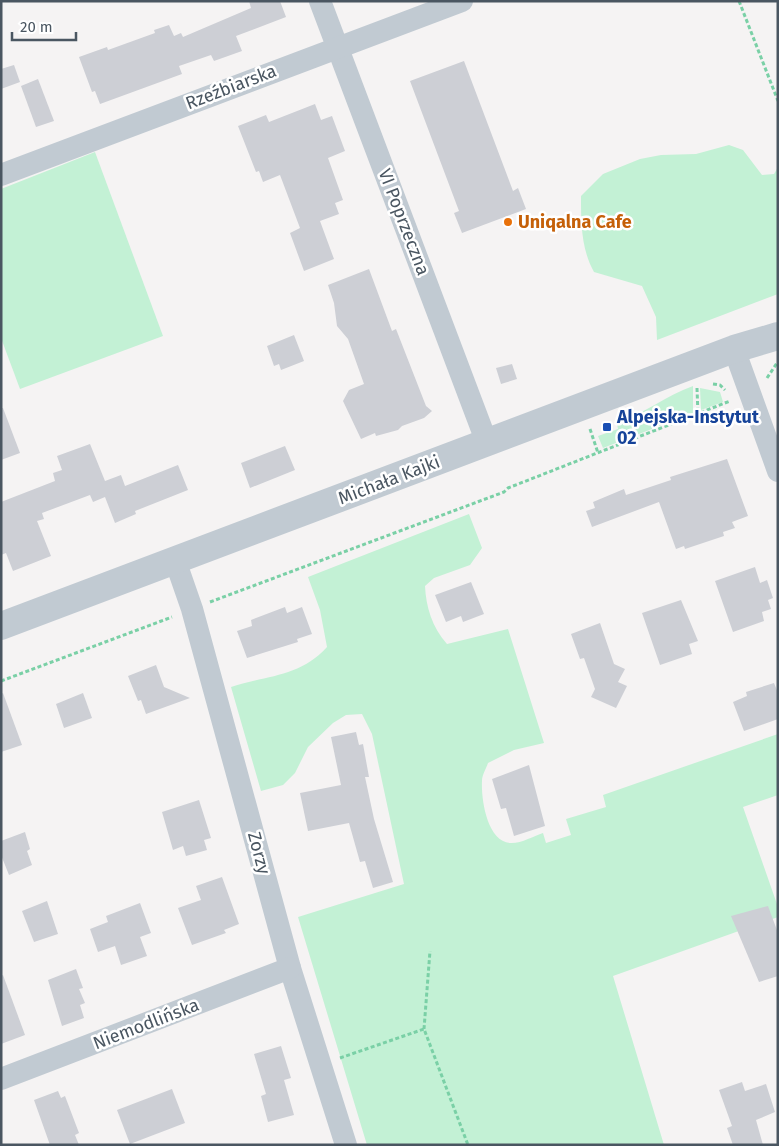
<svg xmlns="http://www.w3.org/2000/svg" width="779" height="1146" font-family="'Fira Sans',sans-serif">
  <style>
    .green { fill: #c3f1d5 }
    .building { fill: #cdcfd5 }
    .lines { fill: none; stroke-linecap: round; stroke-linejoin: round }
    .path { stroke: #7ad0a6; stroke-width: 3; stroke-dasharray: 4 2.5; stroke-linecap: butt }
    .minor { stroke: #c1cad2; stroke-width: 22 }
    .tertiary { stroke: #c1cad2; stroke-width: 28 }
    .food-dot { fill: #e8710a; stroke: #fff; stroke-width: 2 }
    .transit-dot { fill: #1a4fb4; stroke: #fff; stroke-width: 2 }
    .labels { text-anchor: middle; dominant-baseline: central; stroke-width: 5; stroke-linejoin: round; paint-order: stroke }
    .street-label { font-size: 18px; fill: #4a5661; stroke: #fff }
    .food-label { font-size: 18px; font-weight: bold; fill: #c56008; stroke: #fff; text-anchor: start }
    .transit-label { font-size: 18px; font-weight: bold; fill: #164399; stroke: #fff; text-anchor: start }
  </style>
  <rect width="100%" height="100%" fill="#f5f3f3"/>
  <g class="green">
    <path d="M729 145 743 150 762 175 774 174 778 167V294L657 340 656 317 642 286 594 272C581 249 581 222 581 196L603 174 640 159 661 155 696 154Z"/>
    <polygon points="95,152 163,336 20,389 1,338 1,189"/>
    <path d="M693 386V413L603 448 598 436 618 429 617 424C644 413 666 396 693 386Z"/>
    <polygon points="700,388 720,392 723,402 701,410"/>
    <path d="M469 514 482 548 470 565 434 578 425 586C426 607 432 627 447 644L508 629 544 743 514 750 488 763C486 769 482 775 482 781 481 799 487 841 510 843 520 844 534 836 543 833L546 843 571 835 566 819 606 807 603 795 778 734V795L743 807 778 907V917L613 976 664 1145H367L298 917 404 884 372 734 362 714 346 715 333 723 308 747 295 773 283 785 261 791 231 687C268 675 300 677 327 647L320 610 308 577Z"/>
  </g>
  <g class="building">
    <polygon points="249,1 280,1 286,17 236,36 242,51 214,61 211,55 179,66 182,74 100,104 95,91 92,92 79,57 107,47 108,50 155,33 154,30 169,25 174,36 181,33 183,37 251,8"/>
    <polygon points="464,61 513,191 518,188 526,209 462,233 454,213 459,211 410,81"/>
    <polygon points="14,65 20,82 1,89 1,69"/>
    <polygon points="38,79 54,121 36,127 21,86"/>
    <polygon points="315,104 321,120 332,116 345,151 328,158 343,200 335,203 339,214 320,221 334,259 304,271 290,233 300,228 280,175 263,182 259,171 256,172 238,126 266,115 269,122"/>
    <polygon points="369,269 392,331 396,329 426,406 432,411 424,418 402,426 398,430 376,436 375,433 361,439 343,401 349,390 364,384 348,339 337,326 334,303 328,285"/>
    <polygon points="294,335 304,361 281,370 279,364 274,366 267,346"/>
    <polygon points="512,364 517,379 501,384 496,368"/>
    <polygon points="1,408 3,408 20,453 1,460"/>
    <polygon points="90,444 105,481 121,475 125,486 178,465 188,490 135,511 136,514 115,523 105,497 93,502 90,495 42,513 44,519 37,521 51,556 13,571 6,553 1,555 1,502 55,481 53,473 62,470 57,456"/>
    <polygon points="285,446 295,470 250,488 241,463"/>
    <polygon points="727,459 748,516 732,522 735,528 723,532 724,536 685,549 684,546 676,549 659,502 592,527 586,511 595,508 593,502 624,489 626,495 671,480 670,477"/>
    <polygon points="755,567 760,583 767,580 773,598 768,600 771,609 762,612 764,621 733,632 715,581"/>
    <polygon points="471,582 484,614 463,622 461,616 446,622 435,595"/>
    <polygon points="681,600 698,641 689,644 692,654 660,665 642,613"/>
    <polygon points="285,607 287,613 302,607 312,634 297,639 298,642 247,658 237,631 252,626 251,620"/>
    <polygon points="600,623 614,664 625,669 618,682 627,686 616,708 591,697 595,689 584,658 580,659 571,634"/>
    <polygon points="156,665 164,687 190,698 146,714 141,700 138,701 128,676"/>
    <polygon points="774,683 778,693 778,719 744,731 733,702 747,696 746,692"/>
    <polygon points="3,693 22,745 1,752 1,694"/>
    <polygon points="83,693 92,718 64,728 56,704"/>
    <polygon points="356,732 359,745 363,744 369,777 365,777 374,819 393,882 373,888 365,861 360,862 349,823 308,831 300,793 341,785 331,737"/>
    <polygon points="529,765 545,826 514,836 506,808 501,809 492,779"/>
    <polygon points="199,800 211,838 204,840 207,850 186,856 183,846 173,850 162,812"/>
    <polygon points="25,832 30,849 27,851 32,865 9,875 1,855 1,841"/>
    <polygon points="222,877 239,924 224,930 226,933 192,945 178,908 201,900 196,886"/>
    <polygon points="47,901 58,934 34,942 22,911"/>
    <polygon points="140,903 151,933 140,937 147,956 121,965 115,946 98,952 90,929 108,922 106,916"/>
    <polygon points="768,906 778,933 778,976 759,982 731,916"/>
    <polygon points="76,969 83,988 79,989 85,1003 80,1005 84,1018 62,1026 48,980"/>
    <polygon points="3,975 25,1035 1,1044 1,976"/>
    <polygon points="281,1046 291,1078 284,1080 294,1115 268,1122 261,1096 266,1094 254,1054"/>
    <polygon points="742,1082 745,1091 766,1084 775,1112 756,1120 763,1145 733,1145 727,1128 732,1126 719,1090"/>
    <polygon points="172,1089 185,1123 130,1144 117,1110"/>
    <polygon points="58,1091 61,1098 65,1096 79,1133 75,1135 79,1145 50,1145 34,1100"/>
  </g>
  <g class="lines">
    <g class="path">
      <polyline points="739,1 778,101"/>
      <polyline points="767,378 777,363"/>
      <polyline points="713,384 720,385 725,390"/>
      <polyline points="697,388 698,415"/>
      <polyline points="590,429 598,453"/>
      <polyline points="210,602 504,492 508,488 730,401"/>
      <polyline points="1,681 172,617"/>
      <polyline points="424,1029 430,951"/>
      <polyline points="340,1058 424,1029 468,1145"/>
    </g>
    <g class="minor">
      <polyline points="320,1 487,443"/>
      <polyline points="1,175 462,1"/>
      <polyline points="734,349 778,471"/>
      <polyline points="175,560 192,609 290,968 346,1145"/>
      <polyline points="1,1079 290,968"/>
    </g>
    <polyline class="tertiary" points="1,626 734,349 778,336"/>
  </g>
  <circle class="food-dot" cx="508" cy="222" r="5"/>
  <rect class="transit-dot" x="602" y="422" width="10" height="10" rx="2.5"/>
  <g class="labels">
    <g class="street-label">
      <text transform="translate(231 87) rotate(-21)">Rzeźbiarska</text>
      <text transform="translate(404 222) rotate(69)">VI Poprzeczna</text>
      <text transform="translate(389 480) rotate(-21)">Michała Kajki</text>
      <text transform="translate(259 853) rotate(75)">Zorzy</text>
      <text transform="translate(146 1024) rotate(-21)">Niemodlińska</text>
    </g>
    <g class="food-label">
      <text x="518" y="222">Uniqalna Cafe</text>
    </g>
    <g class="transit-label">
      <text x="617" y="417">Alpejska-Instytut<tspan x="617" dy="21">02</tspan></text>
    </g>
  </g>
  <rect width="779" height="1146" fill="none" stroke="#4a5661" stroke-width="5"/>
  <path d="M12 32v8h64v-8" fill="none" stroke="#4a5661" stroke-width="2.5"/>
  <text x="20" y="32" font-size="15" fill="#4a5661" stroke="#ffffff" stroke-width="4" paint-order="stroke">20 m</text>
</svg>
